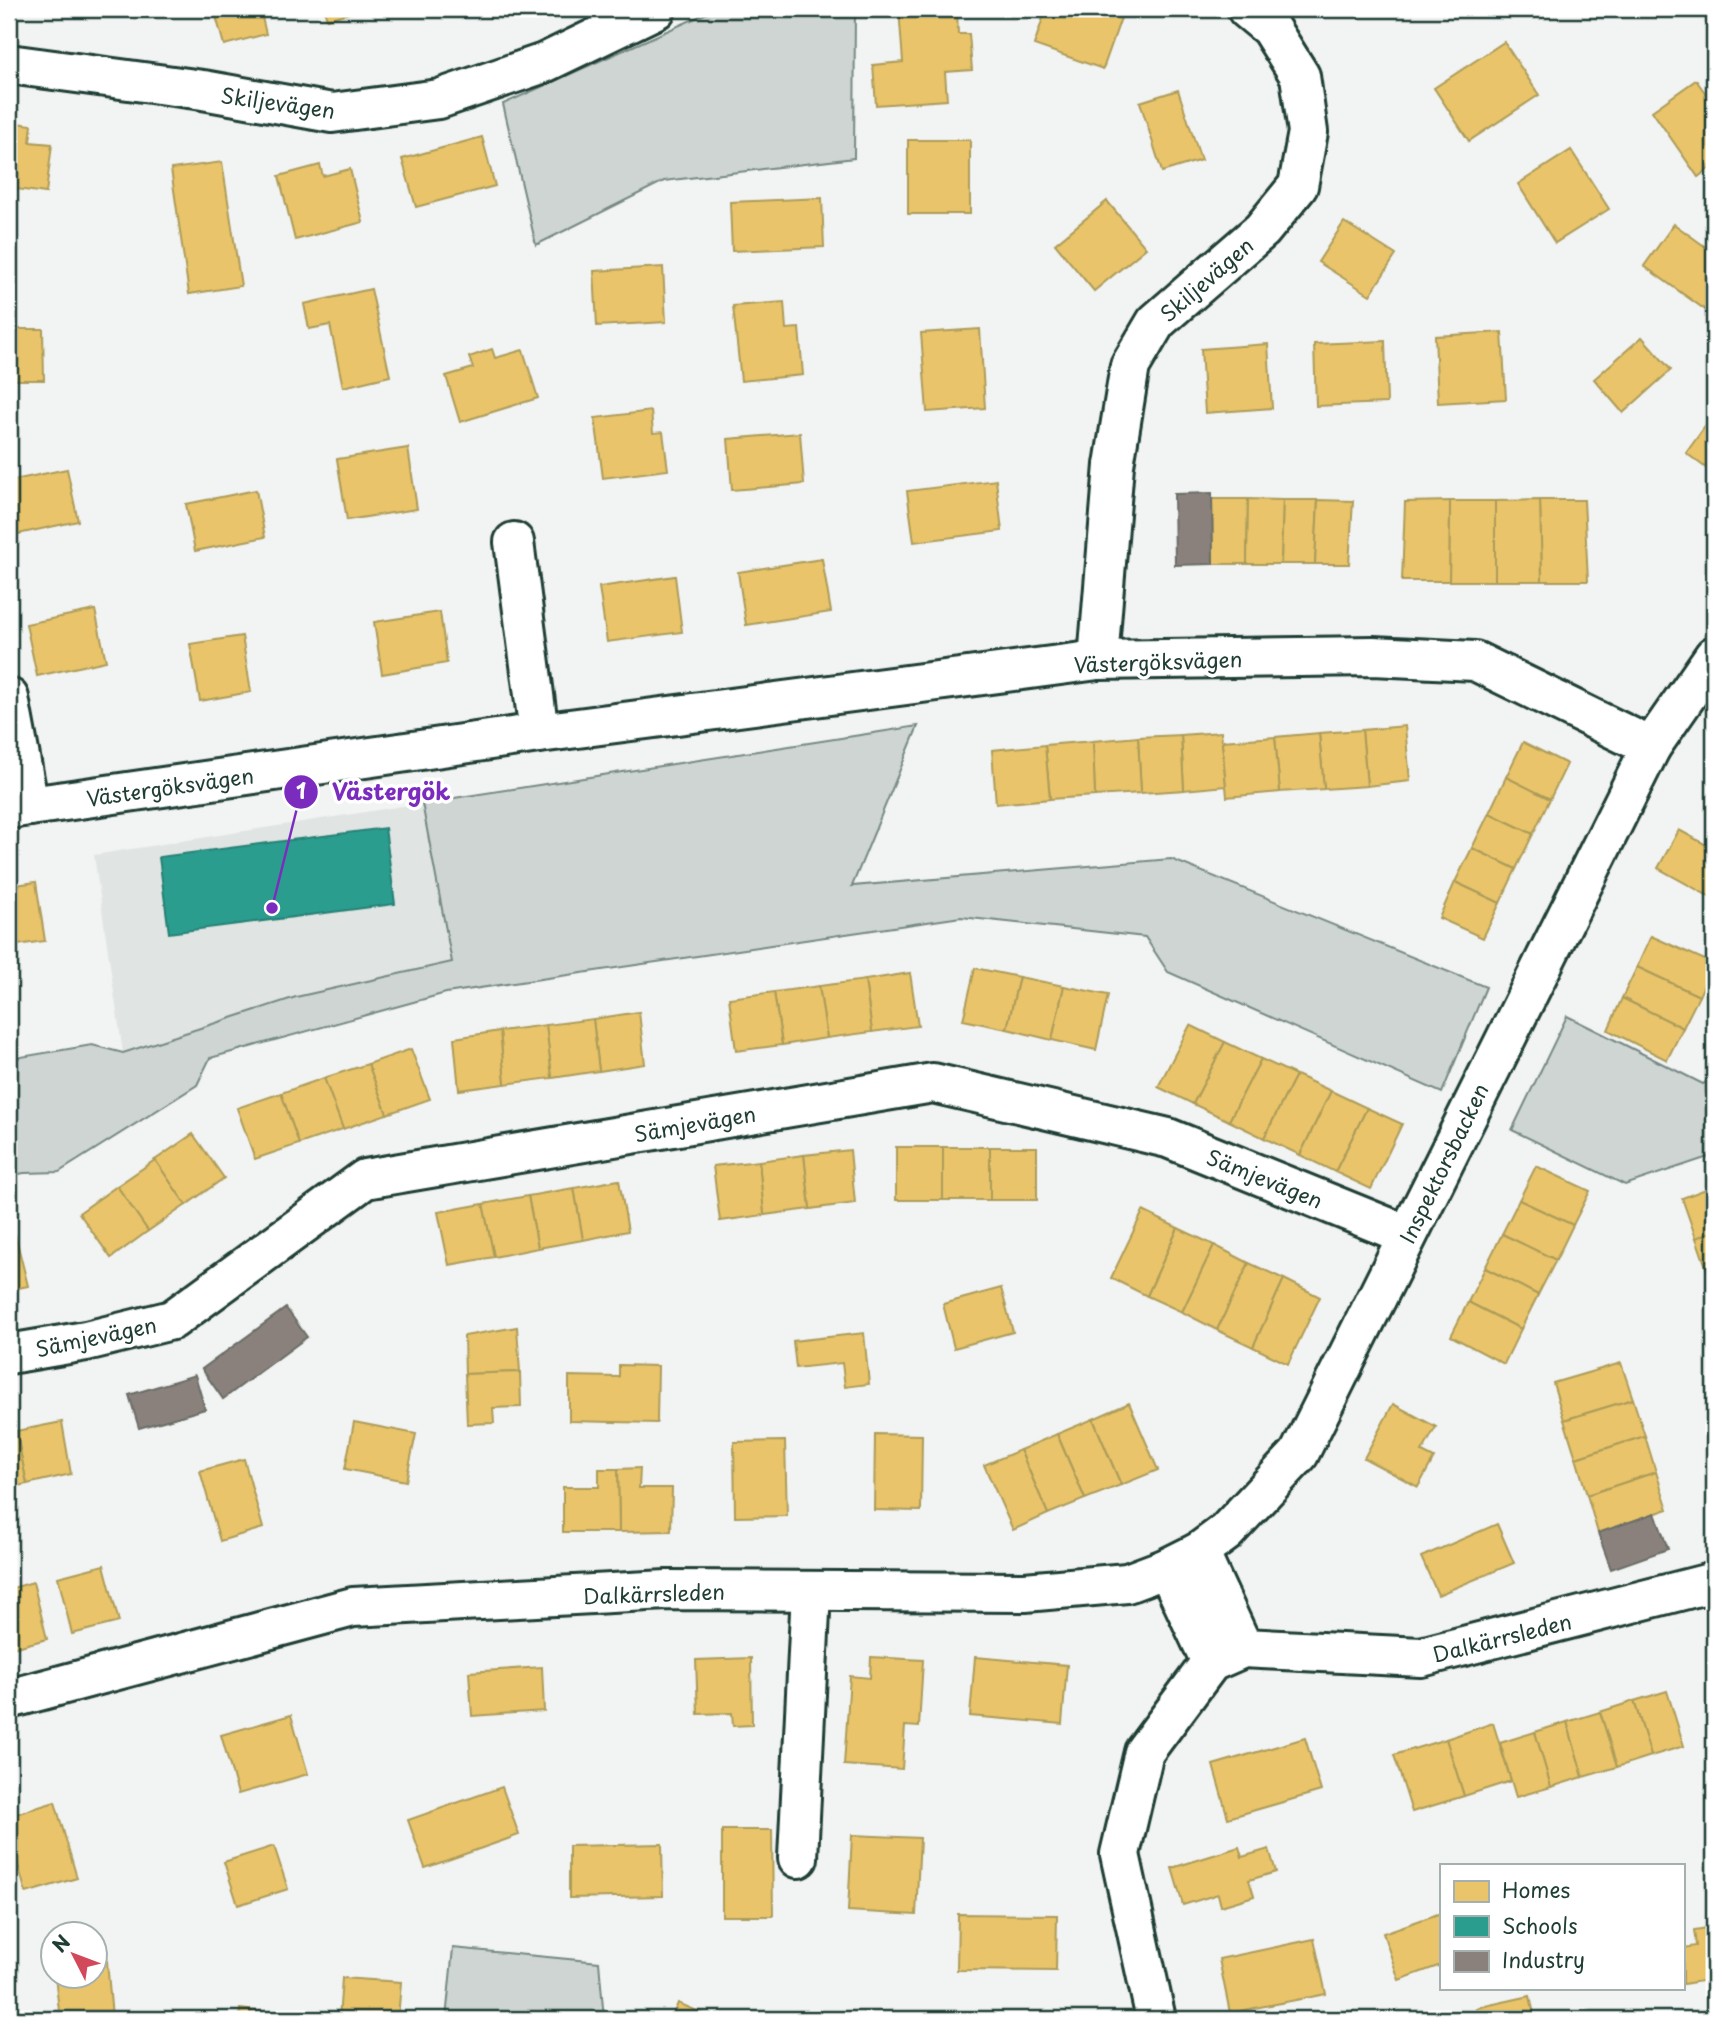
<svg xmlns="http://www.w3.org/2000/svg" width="1723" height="2028" font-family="'Playpen Sans',sans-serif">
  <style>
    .built { fill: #e0e4e3 }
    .green { fill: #ced5d3; stroke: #768984; stroke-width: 2 }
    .homes { fill: #e9c46a; stroke: #ac9c5a; stroke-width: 2 }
    .schools { fill: #2a9d8f; stroke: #278074; stroke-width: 2 }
    .industry { fill: #8a817c; stroke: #6a6d66; stroke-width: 2 }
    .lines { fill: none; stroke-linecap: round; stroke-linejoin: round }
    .minor-casing { stroke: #1f3d34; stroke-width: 44 }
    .minor { stroke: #fff; stroke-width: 38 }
    .labels { text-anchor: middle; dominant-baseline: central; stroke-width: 7; stroke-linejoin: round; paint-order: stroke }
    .street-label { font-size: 21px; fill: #1f3d34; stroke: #fff }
    .leader { fill: none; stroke: #7b2cbf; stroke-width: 2.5 }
    .callout-dot { fill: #7b2cbf; stroke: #fff; stroke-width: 2.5 }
    .mark-label { font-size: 21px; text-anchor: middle; font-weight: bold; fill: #fff }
    .callout-label { font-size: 23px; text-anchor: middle; font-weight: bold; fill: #7b2cbf; stroke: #fff; stroke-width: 7; stroke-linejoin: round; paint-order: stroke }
  </style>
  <rect width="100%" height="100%" fill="#f2f3f3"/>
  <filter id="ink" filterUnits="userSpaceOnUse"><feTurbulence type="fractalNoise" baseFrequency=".0143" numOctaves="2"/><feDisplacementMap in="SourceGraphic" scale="14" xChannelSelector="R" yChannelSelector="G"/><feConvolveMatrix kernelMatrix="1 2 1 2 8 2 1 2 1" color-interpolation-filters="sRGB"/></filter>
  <g filter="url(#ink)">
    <polygon class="built" points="422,803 452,962 296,997 123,1053 94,855"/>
    <g class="green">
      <polygon points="716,9 855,9 854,158 664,181 536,245 503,104"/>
      <polygon points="918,726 852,886 1171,859 1486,987 1442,1093 1168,972 1145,937 961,917 446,993 210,1058 197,1085 59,1172 24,1173 9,1176 9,1059 92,1045 123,1053 296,997 452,962 422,803"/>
      <polygon points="1567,1016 1703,1084 1714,1076 1714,1155 1625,1185 1512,1130"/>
      <polygon points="453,1948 599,1962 604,2019 446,2019"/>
    </g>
    <g class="homes">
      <polygon points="214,9 260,9 266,34 224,45"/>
      <polygon points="324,9 364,9 327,19"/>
      <polygon points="899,9 957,9 958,34 969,34 972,70 945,72 947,100 876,105 873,65 903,62"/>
      <polygon points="1046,9 1115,9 1123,12 1103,69 1034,45"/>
      <polygon points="1504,42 1539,95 1469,141 1434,88"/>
      <polygon points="1696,80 1714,105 1714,165 1698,177 1652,111"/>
      <polygon points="1178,90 1201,160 1162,172 1140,102"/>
      <polygon points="9,122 32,125 30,142 52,144 46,193 9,188"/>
      <polygon points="482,137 495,186 416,207 402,159"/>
      <rect x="908" y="140" width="62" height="74"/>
      <polygon points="1571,150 1609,209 1555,243 1518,184"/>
      <polygon points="222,162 241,286 189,294 171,169"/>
      <polygon points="320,165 323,176 350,169 363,222 295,240 279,176"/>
      <polygon points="822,198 824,247 732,251 730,202"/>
      <polygon points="1107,201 1146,248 1094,291 1055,244"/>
      <polygon points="1344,222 1396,255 1370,295 1318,262"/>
      <polygon points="1674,224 1714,253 1714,301 1707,311 1644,266"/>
      <polygon points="663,267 666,322 597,326 594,271"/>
      <polygon points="371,289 390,376 343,387 330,325 309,329 304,304"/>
      <polygon points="784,302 786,329 799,328 803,375 741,381 733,306"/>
      <polygon points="9,329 43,329 44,380 9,380"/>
      <polygon points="980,329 985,408 927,412 921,333"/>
      <polygon points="1502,332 1506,399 1438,403 1435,336"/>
      <polygon points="1642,337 1671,370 1623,413 1594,379"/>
      <polygon points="1385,341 1387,403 1316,406 1314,344"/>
      <polygon points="1268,344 1272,408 1205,413 1201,349"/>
      <polygon points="492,349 495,358 523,350 538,398 460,422 446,376 473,368 469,357"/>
      <polygon points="651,411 653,433 663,432 668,470 603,478 595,418"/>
      <polygon points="1714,414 1714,474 1686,453"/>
      <polygon points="800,433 804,484 732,490 728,439"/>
      <polygon points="408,448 417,509 347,520 337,459"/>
      <polygon points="67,469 78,521 9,536 9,481"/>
      <polygon points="996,480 1002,531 914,542 907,491"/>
      <polygon points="256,490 265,537 195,551 186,504"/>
      <polygon points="1212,499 1248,499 1247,564 1213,564"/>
      <polygon points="1248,499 1283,500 1281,564 1247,564"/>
      <polygon points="1283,500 1318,500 1315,564 1281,564"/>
      <polygon points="1318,500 1353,501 1349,564 1315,564"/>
      <polygon points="1540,500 1584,500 1588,581 1542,581"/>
      <polygon points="1540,500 1542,581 1495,581 1495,501"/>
      <polygon points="1450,501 1495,501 1495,581 1449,581"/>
      <polygon points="1450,501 1449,581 1402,581 1405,502"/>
      <polygon points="822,559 831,612 746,625 738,572"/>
      <polygon points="675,576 682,632 607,642 599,587"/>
      <polygon points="95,610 106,661 37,676 26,624"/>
      <polygon points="440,612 447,663 382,674 374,622"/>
      <polygon points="242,636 251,692 200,701 190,644"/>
      <polygon points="1405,726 1410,781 1367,786 1362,730"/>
      <polygon points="1362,730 1367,786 1324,789 1319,733"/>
      <polygon points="1221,732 1226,786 1184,790 1181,735"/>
      <polygon points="1319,733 1324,789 1280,792 1275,737"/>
      <polygon points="1181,735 1184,790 1141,793 1138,737"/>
      <polygon points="1138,737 1141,793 1095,796 1093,741"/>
      <polygon points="1275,737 1280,792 1227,797 1222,741"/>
      <polygon points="1093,741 1095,796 1050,799 1045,745"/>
      <polygon points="1523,742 1567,764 1550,799 1506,777"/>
      <polygon points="1045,745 1050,799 996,804 992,750"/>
      <polygon points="1506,777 1550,799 1533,834 1489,813"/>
      <polygon points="1489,813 1533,834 1516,869 1472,848"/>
      <polygon points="1679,830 1714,849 1714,899 1658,868"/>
      <polygon points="1472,848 1516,869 1500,903 1455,882"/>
      <polygon points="36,882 45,941 10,946 9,886"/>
      <polygon points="1455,882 1500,903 1483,938 1439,918"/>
      <polygon points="1651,936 1714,964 1699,996 1637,967"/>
      <polygon points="1637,967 1699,996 1683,1028 1622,998"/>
      <polygon points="975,968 1019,977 1007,1029 963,1020"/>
      <polygon points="910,973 918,1026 872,1032 865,980"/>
      <polygon points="1019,977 1064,986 1052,1040 1007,1029"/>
      <polygon points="865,980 872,1032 827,1038 819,986"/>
      <polygon points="819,986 827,1038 782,1045 774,992"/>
      <polygon points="1064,986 1108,995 1096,1050 1052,1040"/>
      <polygon points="774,992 782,1045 736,1051 729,998"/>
      <polygon points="1622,998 1683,1028 1667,1060 1608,1030"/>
      <polygon points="639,1012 645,1064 599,1071 593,1019"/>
      <polygon points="593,1019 599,1071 552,1078 546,1025"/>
      <polygon points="546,1025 552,1078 505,1084 500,1031"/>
      <polygon points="1190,1025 1225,1042 1193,1104 1158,1087"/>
      <polygon points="500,1031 505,1084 459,1090 454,1038"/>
      <polygon points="1225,1042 1261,1059 1229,1121 1193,1104"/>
      <polygon points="411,1049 430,1099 387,1114 368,1064"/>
      <polygon points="1261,1059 1296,1075 1264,1138 1229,1121"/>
      <polygon points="368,1064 387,1114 343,1129 324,1078"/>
      <polygon points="1296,1075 1331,1091 1300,1155 1264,1138"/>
      <polygon points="324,1078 343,1129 299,1144 281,1093"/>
      <polygon points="1331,1091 1367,1108 1335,1172 1300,1155"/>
      <polygon points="281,1093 299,1144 255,1159 237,1108"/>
      <polygon points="1367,1108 1402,1124 1371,1189 1335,1172"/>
      <polygon points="193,1134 224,1178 186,1205 155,1160"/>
      <rect x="896" y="1147" width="47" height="53"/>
      <rect x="943" y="1147" width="47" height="53"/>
      <rect x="990" y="1147" width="47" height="53"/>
      <polygon points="850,1150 855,1203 810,1209 804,1155"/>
      <polygon points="804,1155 810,1209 764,1215 759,1161"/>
      <polygon points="155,1160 186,1205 148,1231 117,1186"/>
      <polygon points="759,1161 764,1215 720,1221 713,1166"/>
      <polygon points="1536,1166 1590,1191 1573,1225 1519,1200"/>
      <polygon points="619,1180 628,1231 583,1240 574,1188"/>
      <polygon points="117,1186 148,1231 111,1258 79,1213"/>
      <polygon points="1714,1186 1714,1231 1696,1238 1682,1198"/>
      <polygon points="574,1188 583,1240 538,1248 528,1196"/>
      <polygon points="528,1196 538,1248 494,1257 483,1204"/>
      <polygon points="1519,1200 1573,1225 1556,1260 1502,1234"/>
      <polygon points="483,1204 494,1257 449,1265 438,1212"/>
      <polygon points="1143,1211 1178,1228 1147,1296 1111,1278"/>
      <polygon points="1178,1228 1214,1245 1182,1312 1147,1296"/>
      <polygon points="1714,1231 1714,1276 1710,1278 1696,1238"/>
      <polygon points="15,1234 28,1286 9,1290 9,1236"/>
      <polygon points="1502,1234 1556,1260 1538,1295 1485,1268"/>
      <polygon points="1214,1245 1249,1263 1217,1330 1182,1312"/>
      <polygon points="1249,1263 1284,1279 1253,1347 1217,1330"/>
      <polygon points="1485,1268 1538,1295 1521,1329 1468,1302"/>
      <polygon points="1284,1279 1320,1297 1288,1364 1253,1347"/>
      <polygon points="1001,1288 1013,1332 954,1348 943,1304"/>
      <polygon points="1468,1302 1521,1329 1504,1364 1451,1336"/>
      <polygon points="517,1327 520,1372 465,1374 464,1336"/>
      <polygon points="864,1333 869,1384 845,1387 842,1363 796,1368 793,1341"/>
      <polygon points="1621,1363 1633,1399 1564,1420 1553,1383"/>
      <polygon points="619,1365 658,1366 657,1423 569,1421 569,1376 619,1377"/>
      <polygon points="520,1372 521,1407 493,1408 494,1423 467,1424 465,1374"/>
      <polygon points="1633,1399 1645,1436 1576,1458 1564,1420"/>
      <polygon points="1129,1403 1158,1470 1121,1485 1093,1419"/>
      <polygon points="1393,1404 1436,1427 1422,1452 1434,1458 1418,1487 1364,1458"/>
      <polygon points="1093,1419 1121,1485 1085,1499 1057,1434"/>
      <polygon points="62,1422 71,1474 27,1484 16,1431"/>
      <polygon points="354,1422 416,1434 406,1481 345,1469"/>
      <polygon points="16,1431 27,1484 9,1488 9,1433"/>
      <polygon points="875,1434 922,1435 921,1511 874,1510"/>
      <polygon points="1057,1434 1085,1499 1048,1514 1020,1450"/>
      <polygon points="1645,1436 1656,1472 1587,1495 1576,1458"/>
      <polygon points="785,1441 787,1516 735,1517 734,1442"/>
      <polygon points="1020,1450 1048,1514 1013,1530 984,1465"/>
      <polygon points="244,1459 263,1528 220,1541 200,1471"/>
      <polygon points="640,1468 639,1488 672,1488 671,1531 619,1532 618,1469"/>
      <polygon points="599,1469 618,1469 619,1532 563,1532 563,1487 599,1487"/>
      <polygon points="1656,1472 1668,1509 1598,1533 1587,1495"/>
      <polygon points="1497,1524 1514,1563 1438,1595 1421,1557"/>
      <polygon points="104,1565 119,1622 72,1634 58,1577"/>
      <polygon points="33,1582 47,1639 9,1649 9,1589"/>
      <polygon points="871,1657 923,1660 919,1727 905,1726 902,1769 844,1765 850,1676 870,1678"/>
      <polygon points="975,1657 1067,1665 1062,1724 970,1716"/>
      <polygon points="751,1658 752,1725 733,1726 732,1713 698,1714 696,1660"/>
      <polygon points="542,1667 544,1711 472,1716 469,1672"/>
      <polygon points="1667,1691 1684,1746 1651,1756 1634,1701"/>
      <polygon points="1634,1701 1651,1756 1617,1767 1600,1712"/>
      <polygon points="1600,1712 1617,1767 1583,1777 1567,1722"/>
      <polygon points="291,1715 308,1774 238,1794 221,1735"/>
      <polygon points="1567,1722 1583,1777 1551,1787 1535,1732"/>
      <polygon points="1493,1723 1511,1781 1464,1796 1446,1739"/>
      <polygon points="1535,1732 1551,1787 1516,1797 1500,1743"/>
      <polygon points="1305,1738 1321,1791 1228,1818 1213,1765"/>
      <polygon points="1446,1739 1464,1796 1412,1812 1394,1755"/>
      <polygon points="502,1787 519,1835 425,1868 408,1820"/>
      <polygon points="55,1802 77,1878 26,1893 9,1833 9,1816"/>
      <polygon points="722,1830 772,1830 773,1916 722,1916"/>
      <polygon points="852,1835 920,1838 916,1915 848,1911"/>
      <polygon points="662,1844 663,1896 569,1898 569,1846"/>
      <polygon points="274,1846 288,1889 238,1905 224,1862"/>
      <polygon points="1239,1847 1242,1857 1269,1849 1276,1872 1249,1880 1254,1896 1221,1906 1218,1894 1183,1905 1172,1868"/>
      <polygon points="1441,1913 1441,1965 1399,1980 1383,1933"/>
      <polygon points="958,1914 1057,1915 1056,1971 957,1970"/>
      <polygon points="1714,1927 1714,1979 1683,1984 1683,1948 1696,1946 1694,1930"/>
      <polygon points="1314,1939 1326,1994 1230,2013 1219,1959"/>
      <polygon points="107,1961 112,2017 60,2019 55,1976 94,1976 94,1962"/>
      <polygon points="342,1978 401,1982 398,2019 339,2019"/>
      <polygon points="1530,1996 1535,2019 1479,2019 1476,2008"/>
      <polygon points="678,2003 716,2019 671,2019"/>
      <polygon points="240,2009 297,2016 296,2019 239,2019"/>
    </g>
    <polygon class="schools" points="385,828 395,904 169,933 159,857"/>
    <g class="industry">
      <polygon points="1212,493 1213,564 1175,565 1174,494"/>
      <polygon points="286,1308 307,1337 223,1399 202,1369"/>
      <polygon points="195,1375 205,1409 139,1428 129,1395"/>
      <polygon points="1655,1513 1668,1549 1611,1569 1598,1533"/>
    </g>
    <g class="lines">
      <defs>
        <g id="minor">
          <polyline points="9,64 203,90 332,113 439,99 544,63 656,9"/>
          <polyline points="514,542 539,733"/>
          <polyline points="1098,660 1114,465 1130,366 1156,322 1262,230 1298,186 1308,132 1300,76 1270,28 1247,9"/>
          <polyline points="9,698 29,806"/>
          <polyline points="9,809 539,733 1098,660 1373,656 1475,661 1651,747 1714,656"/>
          <polyline points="9,1354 86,1341 172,1320 365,1179 933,1083 1168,1138 1407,1235"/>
          <polyline points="1199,1552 1243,1648"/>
          <polyline points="1167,1568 1211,1662"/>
          <polyline points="9,1699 353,1607 667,1590 1025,1592 1127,1583 1167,1568 1199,1552 1226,1532 1299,1454 1651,747"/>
          <polyline points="798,1858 811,1591"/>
          <polyline points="1156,2019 1120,1854 1144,1752 1211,1662 1243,1648 1421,1657 1714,1582"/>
        </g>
      </defs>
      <use href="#minor" class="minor-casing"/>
      <use href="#minor" class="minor"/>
    </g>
  </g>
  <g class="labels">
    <g class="street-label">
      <text transform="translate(278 102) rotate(8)">Skiljevägen</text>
      <text transform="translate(1206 279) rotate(-41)">Skiljevägen</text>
      <text transform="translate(1158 661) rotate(-2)">Västergöksvägen</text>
      <text transform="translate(170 786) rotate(-8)">Västergöksvägen</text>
      <text transform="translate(695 1123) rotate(-10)">Sämjevägen</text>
      <text transform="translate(1443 1163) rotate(-64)">Inspektorsbacken</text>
      <text transform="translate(1265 1178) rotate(22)">Sämjevägen</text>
      <text transform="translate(96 1336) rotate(-12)">Sämjevägen</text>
      <text transform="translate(654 1593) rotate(-2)">Dalkärrsleden</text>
      <text transform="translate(1502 1637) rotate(-14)">Dalkärrsleden</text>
    </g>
  </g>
  <path class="leader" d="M272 908L301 792"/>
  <g class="callout-dot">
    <circle cx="272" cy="908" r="7"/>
    <circle cx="301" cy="792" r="18"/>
  </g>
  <g class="mark-label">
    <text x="301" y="799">1</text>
  </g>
  <g class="callout-label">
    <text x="391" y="800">Västergök</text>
  </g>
  <rect width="1723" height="2028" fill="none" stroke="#fff" stroke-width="35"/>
  <rect x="18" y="18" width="1688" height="1993" fill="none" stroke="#1f3d34" stroke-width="2.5" filter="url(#ink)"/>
  <rect x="1440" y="1864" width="245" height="126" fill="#ffffff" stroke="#a5b1ae" stroke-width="2"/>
  <rect x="1454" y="1881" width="35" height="21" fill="#e9c46a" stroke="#a5b1ae" stroke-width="2"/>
  <text x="1502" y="1898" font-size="21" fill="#1f3d34">Homes</text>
  <rect x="1454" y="1916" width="35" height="21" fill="#2a9d8f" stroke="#a5b1ae" stroke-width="2"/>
  <text x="1502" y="1934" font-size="21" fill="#1f3d34">Schools</text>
  <rect x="1454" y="1951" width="35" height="21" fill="#8a817c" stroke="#a5b1ae" stroke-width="2"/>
  <text x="1502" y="1968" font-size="21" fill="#1f3d34">Industry</text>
  <g transform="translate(74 1955) rotate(312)"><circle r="33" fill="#ffffff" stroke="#a5b1ae" stroke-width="2"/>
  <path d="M0-5L12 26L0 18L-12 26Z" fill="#d1495b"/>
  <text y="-10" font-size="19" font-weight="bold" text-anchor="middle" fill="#1f3d34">N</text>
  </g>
</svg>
